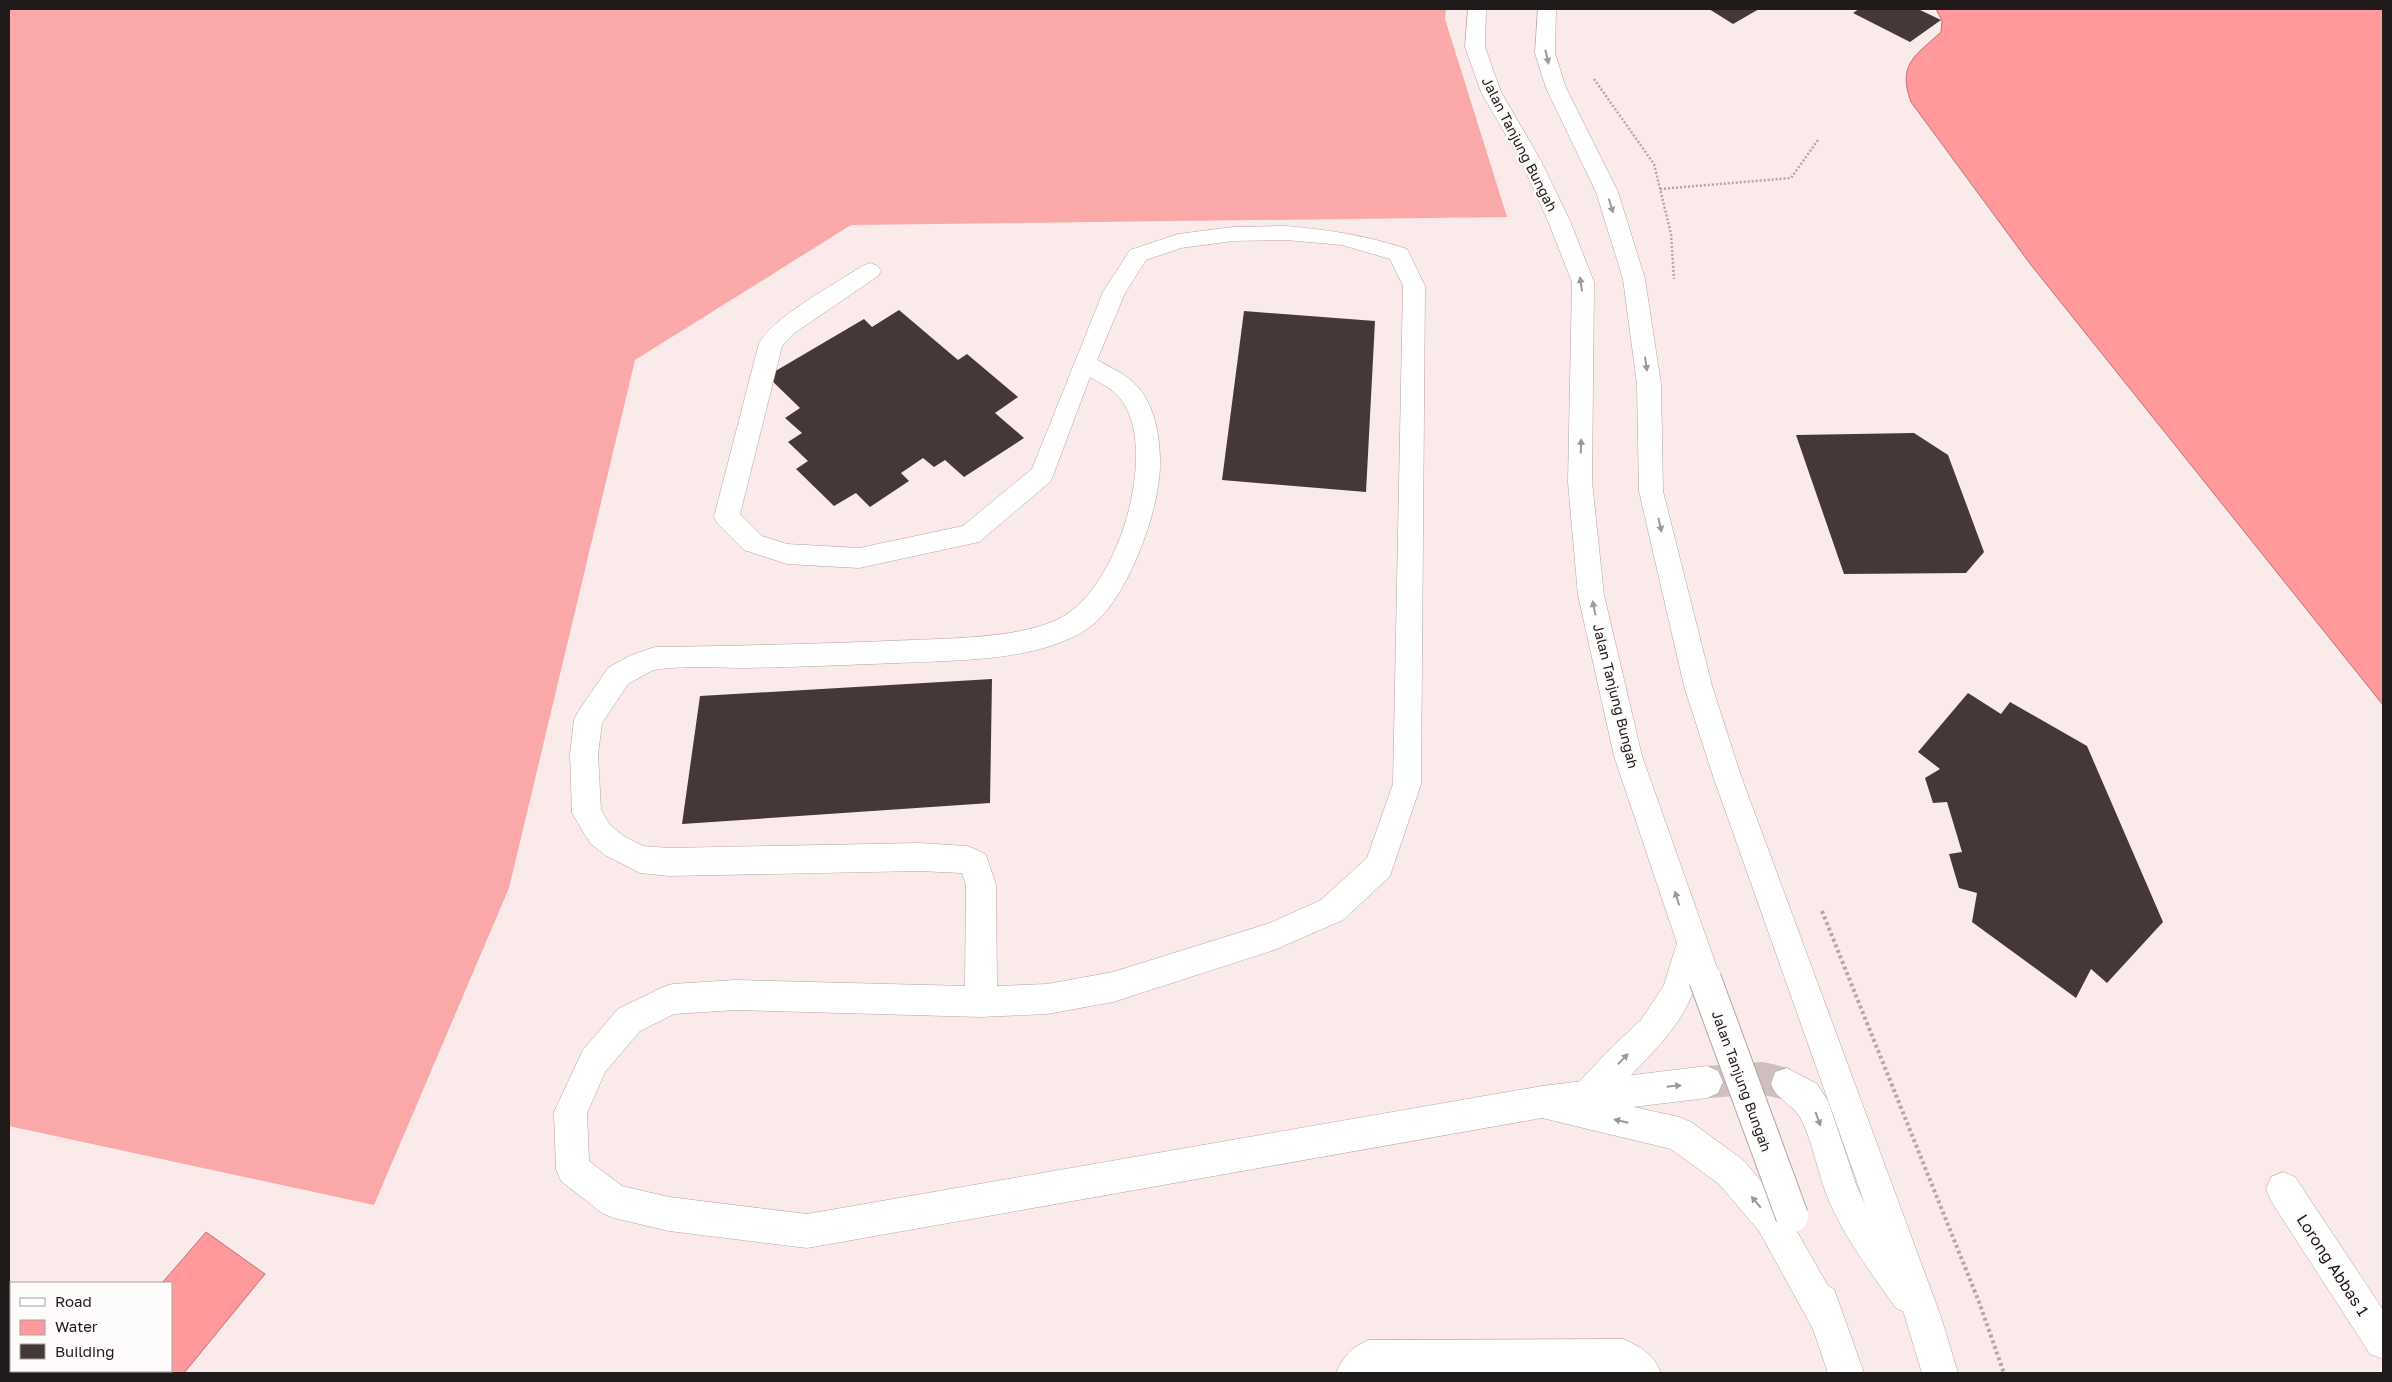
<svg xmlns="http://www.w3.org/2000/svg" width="2392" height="1382" font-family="'Golos Text',sans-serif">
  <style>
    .forest { fill: #faa8a9 }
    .water { fill: #ff999c; stroke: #bc7375 }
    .building { fill: #443838 }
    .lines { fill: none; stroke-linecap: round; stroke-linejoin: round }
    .minor-tunnel { stroke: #cfc0c0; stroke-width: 32; stroke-dasharray: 32 16; stroke-linecap: butt }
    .minor-casing { stroke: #b3a4a4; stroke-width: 1 }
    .primary-casing { stroke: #b3a4a4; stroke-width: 1 }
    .path-far1 { stroke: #b5a7a7; stroke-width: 2.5; stroke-dasharray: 2 2; stroke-linecap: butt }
    .path { stroke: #b5a7a7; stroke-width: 4; stroke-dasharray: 3 3; stroke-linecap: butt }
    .minor { fill: #fff; fill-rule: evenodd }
    .primary { fill: #fff; fill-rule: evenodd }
    .primary-bridge-casing { stroke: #b3a4a4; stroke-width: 34; stroke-linecap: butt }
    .primary-bridge { stroke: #fff; stroke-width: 32 }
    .oneway { fill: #9b9898 }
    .labels { text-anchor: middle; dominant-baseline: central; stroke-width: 5; stroke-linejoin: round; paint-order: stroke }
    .street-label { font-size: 14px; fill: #201a1a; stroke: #fefbfb }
    .near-street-label { font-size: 16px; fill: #201a1a; stroke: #fefbfb }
  </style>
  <rect width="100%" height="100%" fill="#fbeaea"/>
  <polygon class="forest" points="9,9 1446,9 1445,19 1507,217 851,225 635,360 509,888 374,1205 9,1126"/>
  <g class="water">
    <path d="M1936 9H2383V705L2031 265 1911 102C1897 64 1915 56 1941 32L1942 21Z"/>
    <polygon points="206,1232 265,1274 184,1373 86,1373 88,1371 171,1371 171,1283 162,1283"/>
  </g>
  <g class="building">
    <polygon points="1709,9 1759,9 1733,24"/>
    <polygon points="1859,9 1918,9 1941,20 1910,42 1853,13"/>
    <polygon points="899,310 958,360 967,354 1018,397 995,413 1024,438 964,477 945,460 934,467 923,458 901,473 909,481 870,507 856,493 834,506 796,469 808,461 788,442 802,433 785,418 800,408 767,376 864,319 872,327"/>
    <polygon points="1244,311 1375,321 1366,492 1222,480"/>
    <polygon points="1914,433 1948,455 1984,552 1966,573 1844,574 1796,435"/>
    <polygon points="992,679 990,803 682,824 700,696"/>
    <polygon points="1968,693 2001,714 2010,702 2087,746 2163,922 2107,983 2091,969 2076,998 1972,922 1977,893 1959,888 1949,854 1962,852 1947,802 1933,803 1925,778 1940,769 1918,752"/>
  </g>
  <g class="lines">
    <polyline class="minor-tunnel" points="1707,1082 1762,1078 1787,1084"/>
    <defs>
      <g id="minor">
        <path d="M1286 226C1329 230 1365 235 1407 249L1425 286 1421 784 1390 876 1343 920 1274 950 1113 1002 1047 1014 981 1017 735 1010 674 1014 640 1031 605 1072 587 1113 589 1161 622 1186 669 1197 807 1214 1542 1086 1707 1066 1718 1071 1723 1082 1718 1093 1707 1098 1542 1118 807 1248 669 1231 614 1218 602 1213 561 1181 556 1169 554 1112 583 1050 618 1009 661 988 672 984 735 980 965 986 966 885 962 873 919 871 669 876 640 873 605 855 590 843 572 813 570 754 574 720 578 712 608 668 631 655 655 647C733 646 811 644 889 641 937 638 1031 641 1070 612 1105 587 1129 525 1134 483 1138 456 1138 418 1118 396 1111 388 1100 383 1090 377L1051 481 979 542 859 568 787 564 744 550 718 524 714 517 759 343C776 315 834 285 862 266L870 263 878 266 881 271 878 276 793 334 782 346 740 514 762 536 787 544 859 548 963 526 1032 469 1103 292 1130 250 1178 234 1233 227ZM1286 240 1342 245 1390 259 1403 286 1393 784 1367 858 1321 900 1270 923 1113 972 1047 984 997 986 996 885 986 855 977 850 967 846 919 843 669 848 643 846 625 837 610 825 601 810 598 754 602 723 628 684 651 671C668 665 724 668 745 668 796 667 847 665 898 663 956 660 1037 662 1087 629 1127 603 1161 508 1160 462 1160 435 1154 401 1133 382 1122 372 1109 367 1097 360L1125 293 1146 260 1181 248 1233 241Z"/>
        <path d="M1787 1068 1817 1084 1828 1101 1857 1187 1868 1210 1920 1284 1926 1296 1920 1308 1908 1314 1896 1308C1871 1273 1846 1240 1829 1201 1818 1175 1814 1146 1802 1121 1794 1104 1778 1102 1771 1084L1775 1072Z"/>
        <polygon points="2283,1172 2295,1177 2383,1310 2383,1359 2370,1354 2271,1201 2266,1189 2271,1177"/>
        <path d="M1623 1339C1640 1346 1655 1356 1661 1373H1336C1343 1356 1352 1347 1369 1340Z"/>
      </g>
      <g id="primary">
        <path d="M1468 9H1486L1485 47 1501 92 1541 161 1570 221 1594 282 1592 482 1604 595 1642 756 1721 979 1716 990 1705 994 1694 989C1679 1034 1637 1066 1607 1101L1679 1117 1691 1122 1743 1160 1783 1207 1828 1286 1834 1289 1864 1373H1828L1813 1329 1759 1231 1719 1184 1671 1149 1542 1118 1530 1114 1526 1102 1530 1090 1542 1086 1574 1093 1578 1083 1613 1046 1641 1020 1664 985 1677 943 1614 756 1578 595 1568 482 1572 282 1548 221 1521 161 1481 92 1465 47Z"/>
        <polygon points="1538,9 1556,9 1555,53 1566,88 1618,192 1645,279 1661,384 1663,491 1712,686 1741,776 1941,1317 1958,1373 1922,1373 1905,1317 1713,776 1684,686 1639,491 1637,384 1623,279 1596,192 1546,88 1535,53"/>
      </g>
    </defs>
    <use href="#minor" class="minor-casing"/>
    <use href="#primary" class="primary-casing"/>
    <g class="path-far1">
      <polyline points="1594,79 1654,164 1671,234 1674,279"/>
      <polyline points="1660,189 1791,178 1818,140"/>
    </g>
    <polyline class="path" points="1822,911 1979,1302 2004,1373"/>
    <use href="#minor" class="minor"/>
    <use href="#primary" class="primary"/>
    <defs>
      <polyline id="primary-bridge" points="1705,979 1792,1216"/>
    </defs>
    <use href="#primary-bridge" class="primary-bridge-casing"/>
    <use href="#primary-bridge" class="primary-bridge"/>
  </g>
  <defs><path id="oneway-solid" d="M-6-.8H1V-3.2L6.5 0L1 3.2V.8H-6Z" transform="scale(1.25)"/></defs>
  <g class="oneway">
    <use href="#oneway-solid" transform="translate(1547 57) rotate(77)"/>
    <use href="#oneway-solid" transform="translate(1611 206) rotate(73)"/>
    <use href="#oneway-solid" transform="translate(1581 284) rotate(-98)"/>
    <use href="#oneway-solid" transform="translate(1646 364) rotate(82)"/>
    <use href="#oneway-solid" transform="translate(1581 446) rotate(-88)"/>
    <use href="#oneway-solid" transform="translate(1660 525) rotate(77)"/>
    <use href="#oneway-solid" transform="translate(1594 608) rotate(-102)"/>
    <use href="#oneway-solid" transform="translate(1677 898) rotate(-107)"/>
    <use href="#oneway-solid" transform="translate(1623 1059) rotate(-46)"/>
    <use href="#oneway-solid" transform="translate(1674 1086) rotate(-6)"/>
    <use href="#oneway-solid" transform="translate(1818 1119) rotate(70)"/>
    <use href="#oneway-solid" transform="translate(1621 1121) rotate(-167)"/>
    <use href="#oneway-solid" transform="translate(1756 1202) rotate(-130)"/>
  </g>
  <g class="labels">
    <g class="street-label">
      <text transform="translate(1520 144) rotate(63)">Jalan Tanjung Bungah</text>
      <text transform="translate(1616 696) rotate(76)">Jalan Tanjung Bungah</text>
      <text transform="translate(1742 1081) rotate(70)">Jalan Tanjung Bungah</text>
    </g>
    <g class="near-street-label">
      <text transform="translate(2333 1265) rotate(57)">Lorong Abbas 1</text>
    </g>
  </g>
  <rect width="2392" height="1382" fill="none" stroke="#201a1a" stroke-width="20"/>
  <rect x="10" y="1282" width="162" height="90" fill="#fefbfb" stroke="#a5a1a1"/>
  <rect x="20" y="1298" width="25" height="8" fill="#ffffff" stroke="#a5a1a1"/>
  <text x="55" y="1307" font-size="15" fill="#201a1a">Road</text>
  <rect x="20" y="1320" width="25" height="15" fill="#ff999c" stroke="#a5a1a1"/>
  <text x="55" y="1332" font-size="15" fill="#201a1a">Water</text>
  <rect x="20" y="1344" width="25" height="15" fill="#443838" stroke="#a5a1a1"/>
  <text x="55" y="1357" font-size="15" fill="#201a1a">Building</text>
</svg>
